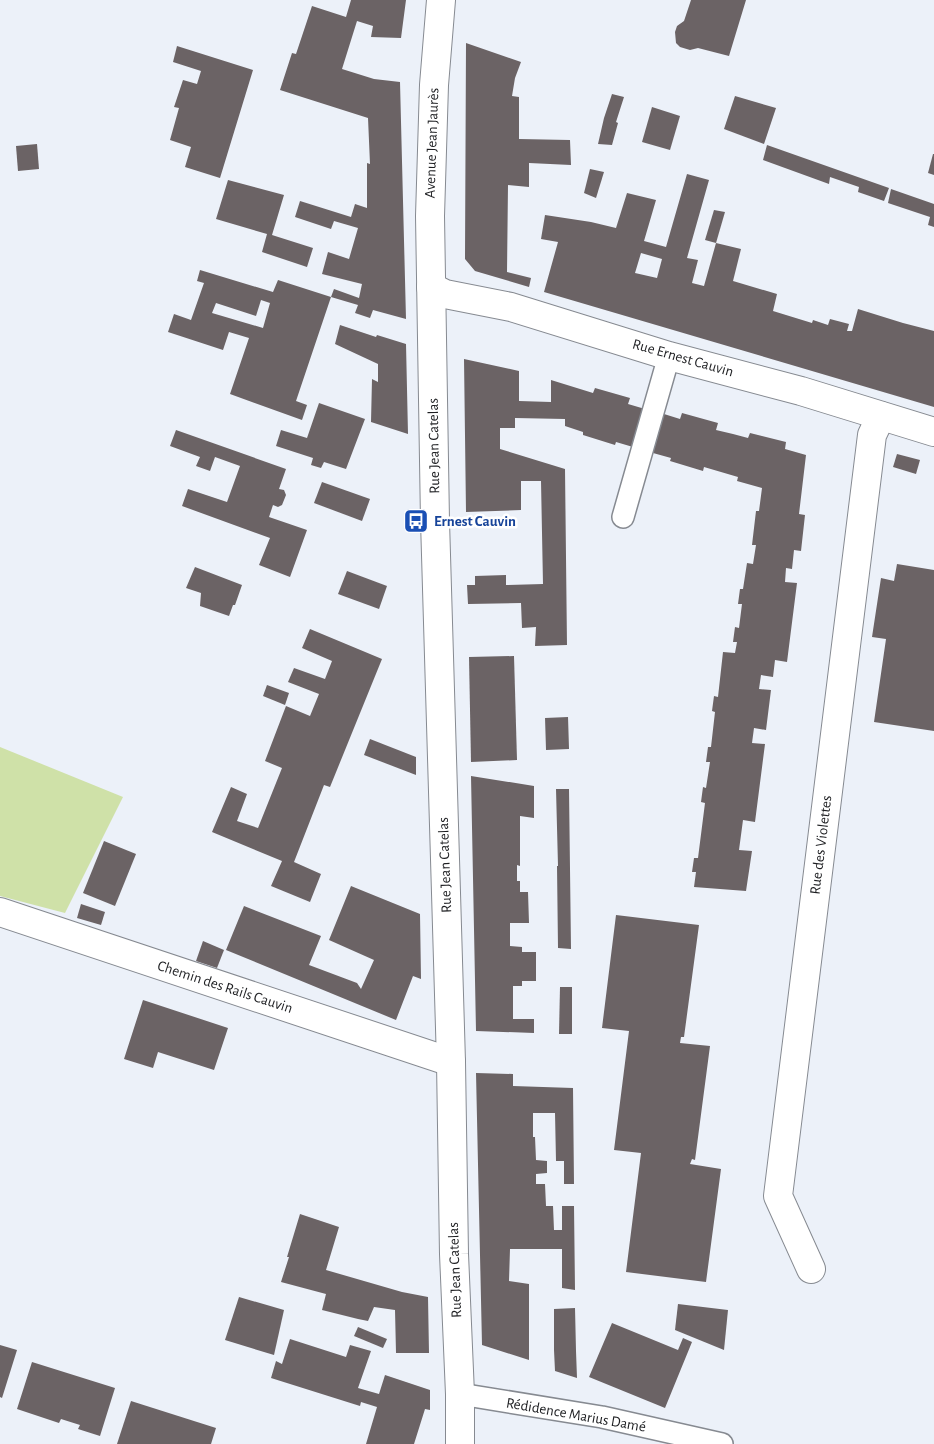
<svg xmlns="http://www.w3.org/2000/svg" width="934" height="1444" font-family="'Alegreya Sans',sans-serif">
  <style>
    .green { fill: #cfe1a8 }
    .building { fill: #6b6365; fill-rule: evenodd }
    .lines { fill: none; stroke-linecap: round; stroke-linejoin: round }
    .service-casing { stroke: #868a91; stroke-width: 24 }
    .minor-casing { stroke: #868a91; stroke-width: 30 }
    .tertiary-casing { stroke: #868a91; stroke-width: 30 }
    .service { stroke: #fff; stroke-width: 21 }
    .minor { stroke: #fff; stroke-width: 28 }
    .tertiary { stroke: #fff; stroke-width: 28 }
    .labels { text-anchor: middle; dominant-baseline: central; stroke-width: 5; stroke-linejoin: round; paint-order: stroke }
    .street-label { font-size: 15px; fill: #1d1e21; stroke: #fff }
    .transit-label { font-size: 15px; font-weight: bold; fill: #164399; stroke: #fff; text-anchor: start }
  </style>
  <rect width="100%" height="100%" fill="#ecf1f9"/>
  <polygon class="green" points="0,747 123,797 65,913 0,896"/>
  <g class="building">
    <polygon points="351,0 406,0 401,38 371,37 373,26 357,21 342,69 374,79 400,82 406,319 373,310 370,318 355,313 358,305 331,297 334,289 359,298 362,284 322,274 328,252 349,259 358,228 334,221 331,229 295,217 300,201 351,217 355,204 367,208 367,163 370,164 368,118 280,90 292,53 296,54 312,6 346,17"/>
    <polygon points="691,0 746,0 729,56 698,48 690,50 680,47 676,43 675,32 677,26 684,21"/>
    <polygon points="466,43 521,62 515,78 512,96 519,97 519,139 570,140 571,165 529,163 529,187 508,185 507,272 531,278 529,287 475,271 465,259"/>
    <polygon points="177,46 253,70 220,178 185,167 191,147 170,140 179,108 174,107 183,80 197,84 201,71 173,62"/>
    <polygon points="612,94 624,97 616,122 618,123 612,145 598,144 604,118"/>
    <polygon points="735,96 776,108 764,144 724,129"/>
    <polygon points="652,107 680,116 670,150 642,142"/>
    <polygon points="37,144 39,169 18,171 16,146"/>
    <polygon points="767,145 889,188 884,201 858,192 859,187 830,177 829,184 763,160"/>
    <polygon points="933,154 934,154 934,175 928,173"/>
    <polygon points="590,169 604,172 596,198 584,193"/>
    <path d="M687 174 709 180 687 258 698 260 692 283 704 286 716 243 741 249 733 281 777 294 773 311 812 323 813 320 828 325 830 319 849 324 847 331H852L858 309 903 323 934 331V407L544 292 558 242 541 239 545 215 591 222 616 228 627 193 656 200 644 241 666 247ZM641 253 662 259 657 278 635 273Z"/>
    <polygon points="228,180 284,195 272,235 313,248 307,267 262,252 267,234 216,219"/>
    <polygon points="891,189 934,204 934,227 928,225 930,217 888,203"/>
    <polygon points="714,210 725,212 716,243 705,240"/>
    <path d="M200 270 273 292 278 280 331 297 296 401 307 405 302 420 230 394 249 338 229 332 223 350 168 332 174 314 191 320 204 283 197 281ZM261 300 270 303 263 328 212 313 216 303 256 316Z"/>
    <polygon points="340,325 376,337 377,335 406,344 408,434 371,422 372,379 378,382 378,364 335,344"/>
    <polygon points="464,359 519,371 519,401 551,402 551,380 593,393 595,388 630,398 628,404 645,409 633,447 616,442 615,445 583,435 583,432 565,426 565,419 515,418 515,428 500,428 500,449 565,469 567,645 535,646 536,627 522,628 521,603 468,604 467,585 475,585 475,576 506,575 506,585 543,584 541,481 521,481 521,510 466,512"/>
    <polygon points="319,403 365,419 346,469 324,462 321,468 311,465 313,458 276,446 281,430 307,438"/>
    <polygon points="682,413 718,423 716,430 733,434 748,438 750,433 786,442 785,449 806,455 799,514 805,515 801,551 794,550 792,569 786,568 785,582 797,583 787,662 775,660 773,677 761,675 759,689 771,690 766,730 754,728 752,743 765,744 755,822 743,820 739,850 752,851 746,891 694,887 696,872 692,872 694,858 698,858 705,803 701,802 703,787 706,788 710,762 706,762 708,747 711,747 715,712 712,711 714,696 718,697 723,652 735,653 737,642 733,642 735,627 739,628 742,604 738,604 740,589 743,589 747,563 753,564 756,545 752,545 756,511 759,511 762,488 737,481 738,477 704,467 703,471 670,461 671,458 653,453 664,414 680,419"/>
    <polygon points="176,430 286,469 279,489 284,490 286,495 282,505 278,507 273,505 269,517 307,530 290,577 259,565 270,538 182,506 188,489 227,502 240,466 215,457 210,471 196,466 200,457 170,446"/>
    <polygon points="897,454 920,460 916,474 893,467"/>
    <polygon points="322,482 370,499 362,521 314,503"/>
    <polygon points="897,564 934,570 934,731 874,722 886,639 872,637 881,578 894,581"/>
    <polygon points="195,567 242,585 235,605 233,605 229,616 200,606 201,593 186,588"/>
    <polygon points="347,571 387,586 379,609 338,594"/>
    <polygon points="310,629 382,659 330,787 324,785 294,862 321,874 310,902 271,886 282,861 212,832 231,787 247,794 237,821 258,828 282,768 265,761 286,706 310,716 319,694 288,682 294,668 325,679 332,661 302,648"/>
    <polygon points="514,656 517,760 471,762 469,657"/>
    <polygon points="267,685 289,693 285,705 263,696"/>
    <polygon points="568,717 569,749 546,750 545,718"/>
    <polygon points="370,739 416,757 416,775 364,755"/>
    <polygon points="471,776 534,786 534,818 520,816 520,866 517,865 517,881 520,881 520,892 528,892 529,923 510,923 510,946 522,947 522,952 536,952 536,981 522,981 522,986 513,986 513,1019 534,1019 534,1033 476,1031"/>
    <polygon points="556,789 569,789 571,949 558,948 557,866 558,866"/>
    <polygon points="104,841 136,854 115,906 83,893"/>
    <polygon points="351,886 420,914 421,979 413,976 396,1020 226,950 244,906 321,936 309,965 357,983 361,989 374,960 329,940"/>
    <polygon points="81,904 105,912 101,925 77,918"/>
    <polygon points="616,915 699,925 684,1037 681,1037 680,1043 710,1046 695,1160 692,1159 690,1164 721,1169 706,1282 626,1272 641,1153 614,1150 629,1031 602,1028"/>
    <polygon points="203,941 224,950 217,968 196,961"/>
    <polygon points="560,987 572,987 572,1034 559,1034"/>
    <polygon points="143,1000 228,1028 214,1070 158,1052 153,1068 124,1059"/>
    <polygon points="476,1073 513,1074 513,1086 573,1088 574,1184 564,1184 564,1161 556,1161 555,1113 533,1113 533,1137 535,1137 536,1160 547,1161 547,1173 536,1174 536,1184 545,1184 546,1206 553,1206 554,1230 562,1230 562,1206 574,1206 575,1290 562,1288 562,1249 510,1249 509,1281 529,1284 529,1360 482,1345"/>
    <polygon points="300,1214 339,1227 326,1270 402,1292 428,1297 429,1353 396,1353 395,1310 374,1307 368,1321 358,1319 322,1310 326,1294 281,1282 289,1257 287,1257"/>
    <polygon points="239,1297 284,1310 274,1355 225,1340"/>
    <polygon points="678,1304 728,1310 724,1350 675,1330"/>
    <polygon points="575,1308 576,1351 577,1378 555,1371 554,1350 554,1309"/>
    <polygon points="612,1323 678,1350 683,1338 692,1342 665,1408 589,1377"/>
    <polygon points="358,1327 387,1339 383,1348 354,1336"/>
    <polygon points="290,1339 346,1357 350,1345 371,1351 358,1388 379,1394 385,1375 430,1390 430,1410 425,1409 414,1444 366,1444 377,1407 361,1402 360,1406 271,1378 276,1361 282,1364"/>
    <polygon points="0,1345 17,1350 2,1398 0,1397"/>
    <polygon points="32,1362 115,1388 100,1436 78,1429 80,1425 61,1419 59,1423 17,1409"/>
    <polygon points="131,1401 216,1428 211,1444 117,1444"/>
  </g>
  <g class="lines">
    <defs>
      <g id="service">
        <polyline points="623,517 669,356"/>
        <polyline points="460,1394 602,1417 722,1444"/>
      </g>
      <g id="minor">
        <polyline points="431,287 445,294 511,307 669,356 801,391 934,432"/>
        <polyline points="0,912 451,1062"/>
        <polyline points="811,1269 778,1196 872,435 881,416"/>
      </g>
      <polyline id="tertiary" points="441,0 434,85 430,216 435,521 451,1062 454,1254 460,1394 460,1444"/>
    </defs>
    <use href="#service" class="service-casing"/>
    <use href="#minor" class="minor-casing"/>
    <use href="#tertiary" class="tertiary-casing"/>
    <use href="#service" class="service"/>
    <use href="#minor" class="minor"/>
    <use href="#tertiary" class="tertiary"/>
  </g>
  <defs>
    <symbol id="bus-square" viewBox="-11 -11 22 22"><rect x="-9" y="-9" width="18" height="18" rx="4" fill="#1a4fb4" stroke="#fff"/><path d="M-5-6H5V4H4V6H2V4H-2V6H-4V4H-5ZM-3.5-4V0h7V-4ZM-3.5 1.2v1.5H-2V1.2ZM2 1.2v1.5H3.5V1.2Z" fill="#fff"/></symbol>
  </defs>
  <g fill-rule="evenodd">
    <use href="#bus-square" x="402" y="507" width="28" height="28"/>
  </g>
  <g class="labels">
    <g class="street-label">
      <text transform="translate(432 143) rotate(-88)">Avenue Jean Jaurès</text>
      <text transform="translate(683 358) rotate(16)">Rue Ernest Cauvin</text>
      <text transform="translate(434 446) rotate(-91)">Rue Jean Catelas</text>
      <text transform="translate(821 845) rotate(-83)">Rue des Violettes</text>
      <text transform="translate(445 865) rotate(-92)">Rue Jean Catelas</text>
      <text transform="translate(225 987) rotate(18)">Chemin des Rails Cauvin</text>
      <text transform="translate(455 1270) rotate(-92)">Rue Jean Catelas</text>
      <text transform="translate(576 1415) rotate(10)">Rédidence Marius Damé</text>
    </g>
    <g class="transit-label">
      <text x="434" y="521">Ernest Cauvin</text>
    </g>
  </g>
</svg>
